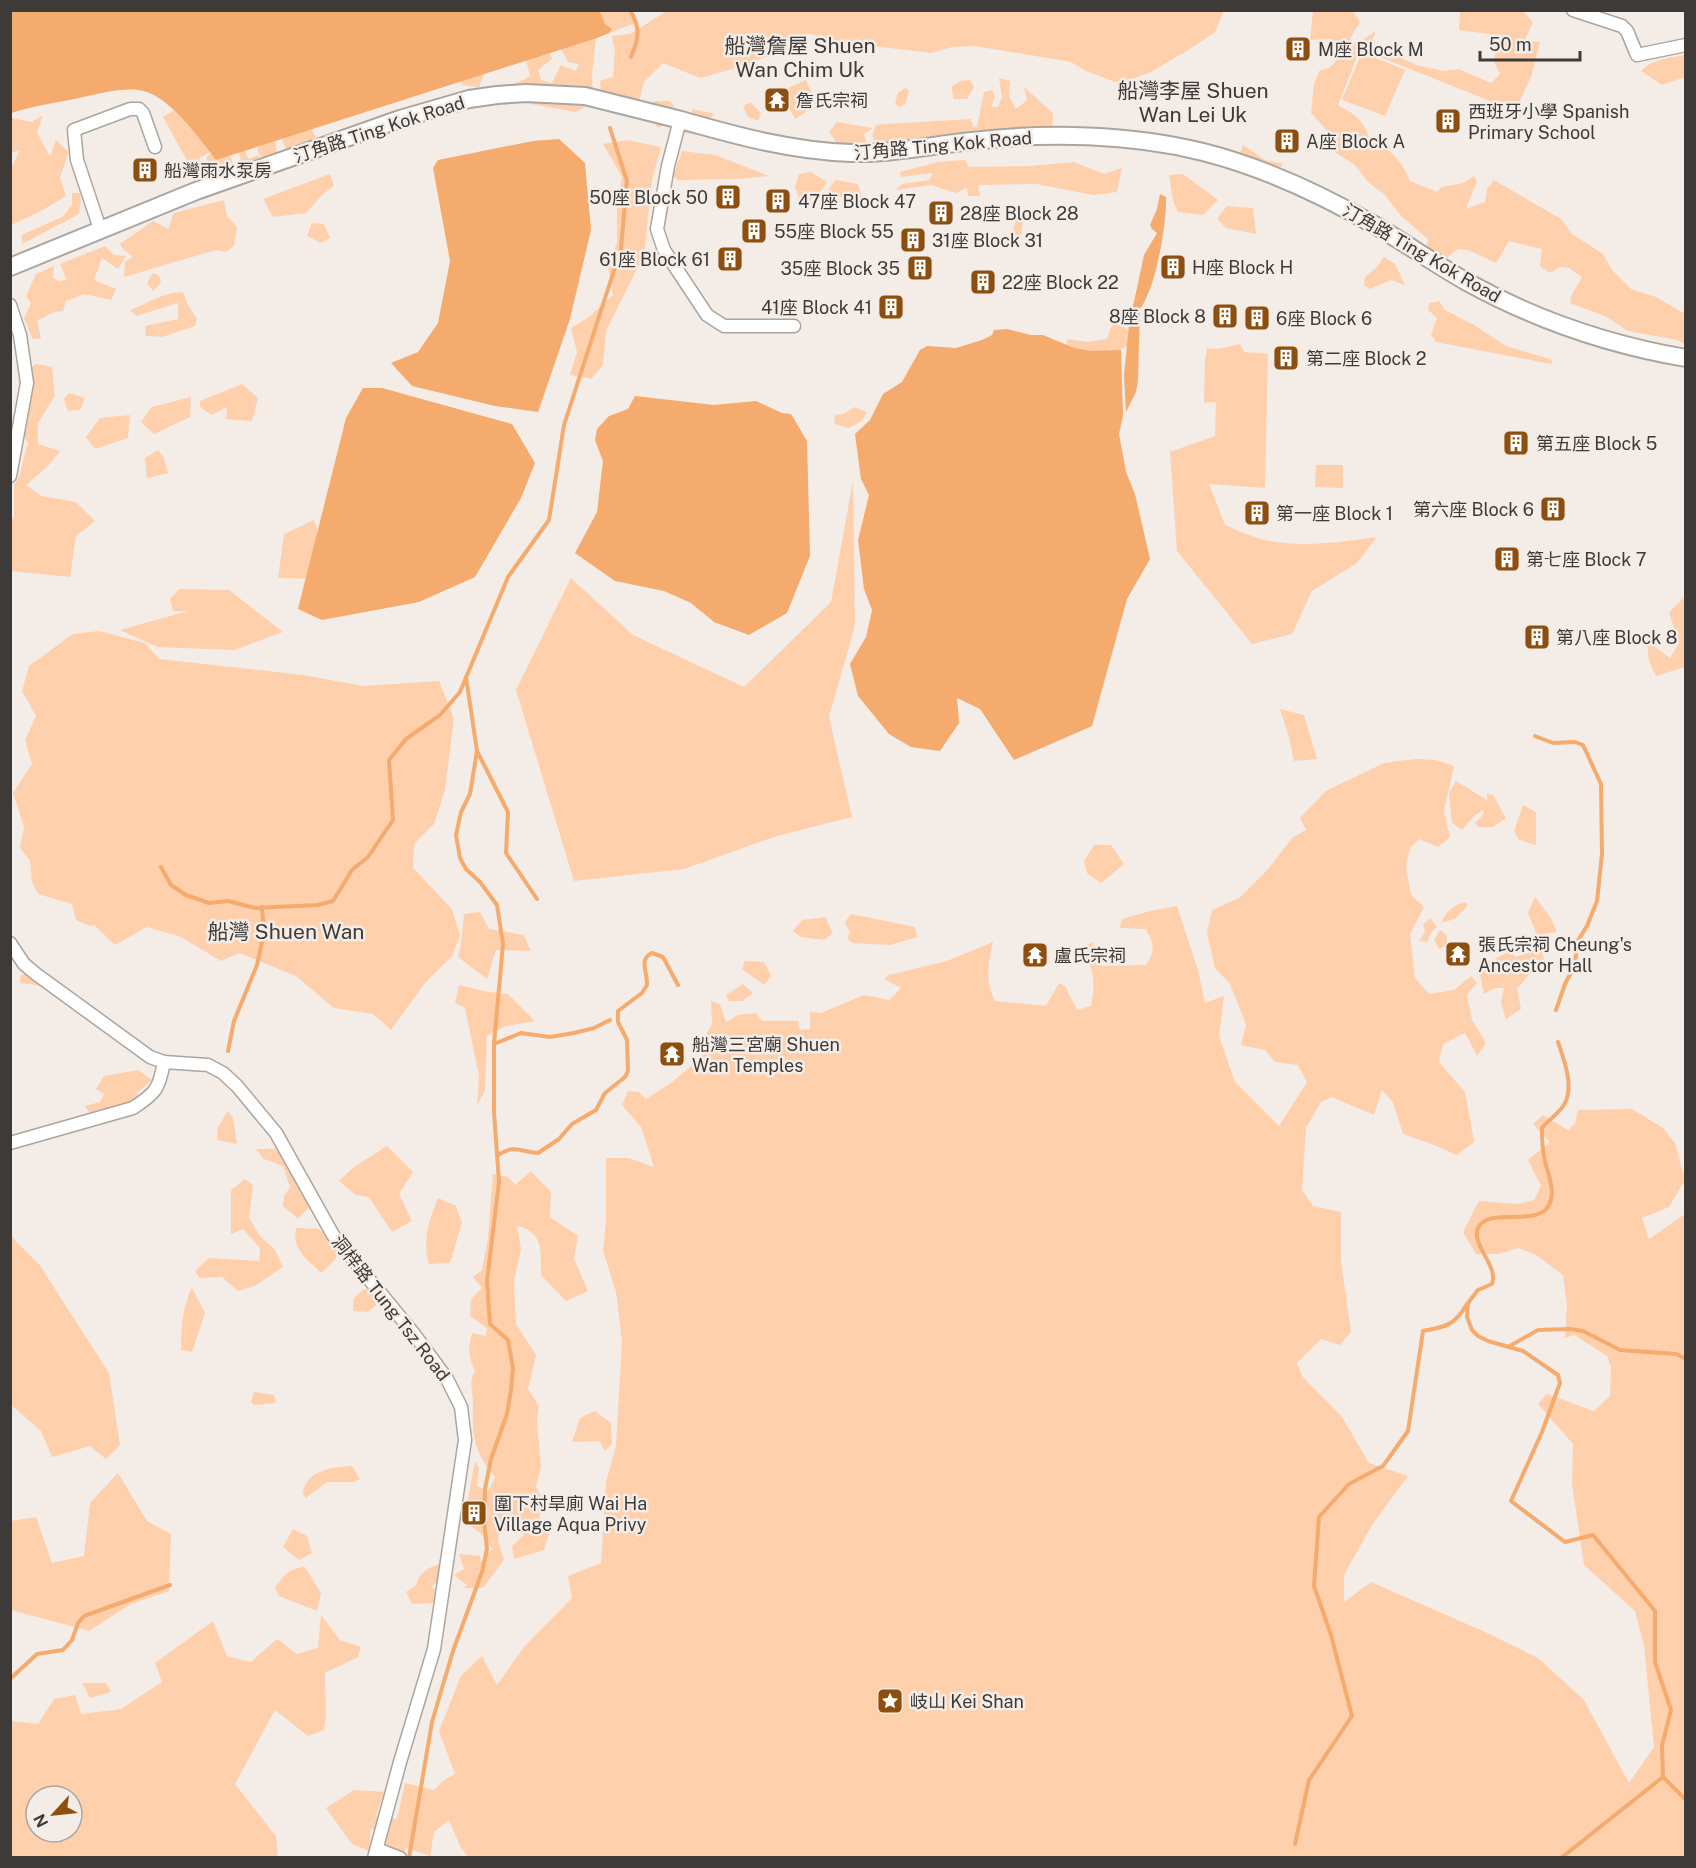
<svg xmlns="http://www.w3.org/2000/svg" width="1696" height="1868" font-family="'Public Sans','Noto Sans TC',sans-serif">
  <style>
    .green { fill: #ffd0ab; fill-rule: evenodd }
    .water { fill: #f4ab6d }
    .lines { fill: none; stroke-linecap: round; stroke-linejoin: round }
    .stream { stroke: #f4ab6d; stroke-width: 4 }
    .street-casing { stroke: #aba5a0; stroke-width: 15 }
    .secondary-casing { stroke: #aba5a0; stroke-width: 20 }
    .street { stroke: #fff; stroke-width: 12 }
    .secondary { stroke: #fff; stroke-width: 16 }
    .labels { text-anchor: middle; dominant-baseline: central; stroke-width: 5; stroke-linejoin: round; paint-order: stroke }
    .poi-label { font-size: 18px; fill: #3d3a38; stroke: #f3ece7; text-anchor: start }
    .street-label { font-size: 18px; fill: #3d3a38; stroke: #f3ece7 }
    .quarter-label { font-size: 21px; fill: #3d3a38; stroke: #f3ece7 }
  </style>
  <rect width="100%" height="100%" fill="#f3ece7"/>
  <g class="green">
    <path d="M1318 10 1353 11 1360 22 1350 39 1356 44 1376 31 1371 43 1416 65 1443 71 1459 69 1491 83 1500 74 1493 60 1499 46 1496 35 1459 30 1460 11H1523L1533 22 1525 40 1540 42 1531 77 1515 111 1360 49 1338 105C1353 113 1365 121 1369 139 1388 146 1404 163 1410 181L1437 192 1441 187 1463 183 1474 176 1477 181 1466 209 1485 202 1487 189 1494 180 1561 219 1572 234 1603 254 1612 270 1631 289 1656 297 1685 314V344L1677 340 1628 331 1605 316 1570 303 1572 294 1582 277 1569 268 1560 267 1550 273 1540 266 1542 249 1509 241 1496 263 1468 250 1458 249 1434 268 1425 263 1428 239 1401 216 1384 194 1369 183 1355 165 1324 145 1329 133 1311 113 1314 84 1319 71 1329 68 1340 57 1330 39 1310 40 1313 11Z"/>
    <path d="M599 11H634L635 23 596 38 592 75 593 102 576 112 531 104 523 98 488 92C502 85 517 85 530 76L525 56 547 46 552 59 538 70 541 80 552 83 561 65 575 71 579 64 568 62 560 47Z"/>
    <polygon points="667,11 1224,11 1215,32 1190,49 1149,73 1132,79 1115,82 1086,71 1071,62 975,46 952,47 931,53 840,42 806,33 809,55 793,47 736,68 700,78 663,63 644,82 638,106 602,104 600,81 613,77 615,52 612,36 630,34"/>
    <polygon points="1362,52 1405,70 1385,116 1342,100"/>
    <path d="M1685 55V77L1662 85 1641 71C1652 59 1670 58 1685 55Z"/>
    <polygon points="460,73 484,74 479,87 462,85"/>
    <polygon points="999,78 1010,81 1009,96 1016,109 1027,100 1024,87 1053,113 1052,126 1027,131 1008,129 951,147 879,148 872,136 876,125 886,124 970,119 974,127 977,127 984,92 992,90 995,96 991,107 998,107 1002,97"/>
    <polygon points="806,80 816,103 810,106 809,110 795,119 781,91"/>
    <polygon points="970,80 974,87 967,99 954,99 951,87 960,81"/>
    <polygon points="905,88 909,91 905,105 898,107 895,102 898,93"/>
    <polygon points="654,101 670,101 674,106 670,120 658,128 650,117"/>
    <polygon points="750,102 761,113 758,121 748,117 743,107"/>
    <polygon points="693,109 714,114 697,135 684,133"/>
    <polygon points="175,110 208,142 210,152 199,158 204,179 190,176 188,162 163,117"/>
    <polygon points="43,115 37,133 50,156 56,140 69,152 60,177 66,196 43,210 11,225 11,165 13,165 19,151 11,152 11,118 32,122"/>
    <polygon points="304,116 319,143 288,153 282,140 289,122"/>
    <polygon points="837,122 873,128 864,134 870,153 841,149 829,132"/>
    <polygon points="275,138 277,158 268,163 258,153 257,141"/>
    <polygon points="628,140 661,147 652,180 644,255 606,331 603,365 591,379 570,375 577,352 571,328 589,317 613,295 608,265 617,243 617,205 622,177 603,144"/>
    <polygon points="1243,145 1265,160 1283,164 1273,177 1239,156"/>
    <polygon points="244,148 248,159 259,155 260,162 239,168 242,164 238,150"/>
    <polygon points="227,149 233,163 207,174 207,157 214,150"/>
    <polygon points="682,151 715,155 769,176 737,179 678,180 673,176"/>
    <polygon points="965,160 969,167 1031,166 1074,162 1104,174 1122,168 1117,192 1094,195 1036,184 978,185 980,196 969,196 966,188 956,193 931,185 896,190 902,184 929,180 933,173 901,177 900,172 938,162"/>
    <polygon points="811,172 827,182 821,191 802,206 795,187 799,174"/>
    <polygon points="330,174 334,186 323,194 306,213 273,217 263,199"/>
    <polygon points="1183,174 1218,200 1203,215 1178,212 1173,201 1169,175"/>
    <polygon points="835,180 858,184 863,200 834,196 828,191"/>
    <polygon points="72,193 80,193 81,201 79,214 22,244 22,235 62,217 72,205"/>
    <polygon points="224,200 227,216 237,227 234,246 226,252 216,250 124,277 125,262 133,256 124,250 120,244 153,221 168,229 174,213"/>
    <polygon points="1227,206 1253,208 1256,234 1226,228 1217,219"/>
    <polygon points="1025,209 1021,235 1015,236 1013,229 1018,213"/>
    <polygon points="312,223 324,224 330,238 321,243 307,236"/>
    <polygon points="105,246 114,255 126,256 118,269 102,258 94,280 116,289 111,300 84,294 66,301 63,311 54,312 37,321 41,338 33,339 24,318 31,303 26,296 36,274 54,266 53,278 59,281 67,280 60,264"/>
    <polygon points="1384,257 1395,264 1405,285 1391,280 1370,289 1364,285 1365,277 1377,267"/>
    <polygon points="153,273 159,275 161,283 153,291 147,283"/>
    <path d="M183 292 187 303 197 319 195 326 162 337 146 336 145 326 178 319V303L136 316 130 310C150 303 160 293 183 292Z"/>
    <polygon points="1439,301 1445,310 1474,325 1506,346 1553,360 1551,364 1436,342 1431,335 1437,318 1428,310 1429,303"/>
    <polygon points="1114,319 1135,336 1130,345 1101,359 1066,351 1067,339 1087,342 1107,339"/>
    <path d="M1240 344 1244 352 1268 354 1265 488 1209 484 1225 525C1237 530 1251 537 1265 540 1302 548 1340 542 1377 537L1356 564 1312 591 1292 634 1252 644 1177 551 1170 452 1215 436 1216 402 1204 403 1205 360 1207 348 1217 349Z"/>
    <path d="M36 364 52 367 55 396 38 423V444L60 451 48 466 26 485 41 496 76 502 95 521 76 536 70 577 11 571 10 520 14 518V485C23 473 22 459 28 444L24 436 27 420 19 398V378Z"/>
    <polygon points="242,384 258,398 252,421 226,419 227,407 212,415 200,407 200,401"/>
    <polygon points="69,393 85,398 80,410 68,411 64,399"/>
    <polygon points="191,397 190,417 154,434 141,422 152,407"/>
    <polygon points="855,407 867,412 862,421 849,428 834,424 835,415 843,414"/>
    <polygon points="130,415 128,438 95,449 86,437 100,418"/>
    <polygon points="158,450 164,458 168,473 147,478 145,458"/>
    <polygon points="1316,465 1343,465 1343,488 1315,487"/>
    <polygon points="853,481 855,626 829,717 852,817 777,836 684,869 574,881 516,690 571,578 633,635 744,687 831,602"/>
    <polygon points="314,520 324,549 317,579 278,578 284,534"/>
    <polygon points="179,589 229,590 283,632 234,650 157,647 120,630 188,611 173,611 170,599"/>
    <polygon points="1683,598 1686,607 1685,667 1656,676 1649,661 1647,641 1670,658 1679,643 1669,612"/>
    <polygon points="99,631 145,643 159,659 303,675 363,686 439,681 454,719 445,790 434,824 414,844 413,868 452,909 460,936 452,956 426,982 391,1030 373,1014 334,1008 296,976 239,953 221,961 181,937 147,927 115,945 94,925 90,926 76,920 72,904 38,894 32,882 30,861 20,848 24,827 13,793 32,764 25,740 36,716 22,691 29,666 73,634"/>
    <polygon points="1280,709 1304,715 1317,759 1294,761 1289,737"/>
    <path d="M1415 759 1435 760 1454 766 1444 811 1450 837 1438 847 1419 839 1410 848 1406 866 1411 895 1424 907 1410 934 1415 978 1429 994 1454 990 1471 976 1477 983 1467 995 1472 1020 1486 1043 1477 1056 1465 1033 1443 1044 1439 1062 1465 1092 1474 1142 1457 1155 1429 1143 1403 1134 1393 1102 1382 1090 1374 1115 1332 1097 1321 1102 1306 1128 1302 1190 1313 1206 1341 1212V1261L1351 1332 1340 1345 1321 1339 1297 1363 1302 1376 1342 1417 1369 1463 1408 1476 1372 1525 1344 1575V1602L1371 1582 1485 1632 1538 1658 1584 1700 1629 1783 1654 1747 1644 1645 1635 1611 1584 1565 1572 1484 1573 1444 1538 1404 1547 1394 1594 1411 1610 1396 1611 1367 1607 1356 1574 1335 1565 1338 1567 1305 1563 1275 1536 1255 1518 1248 1499 1254H1476L1463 1232 1479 1201 1518 1204 1534 1200 1541 1186 1528 1160 1550 1142 1533 1124 1543 1115 1568 1130 1575 1124 1578 1110 1632 1109 1663 1128 1675 1143 1685 1180 1669 1207 1642 1218 1649 1239 1685 1214V1857L469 1858 460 1846 449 1820 434 1832 430 1856 406 1848 402 1857 388 1858 385 1836 371 1828 369 1851 352 1844 326 1808 354 1790 384 1792 376 1816 397 1819 405 1783 434 1790 443 1781 455 1774 439 1731 461 1676 482 1656 497 1685 524 1647 572 1598 568 1576 601 1563 606 1482 616 1446 622 1341 616 1292 603 1251 606 1221V1158H628L654 1167 641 1127 622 1105 628 1091 639 1092 646 1099 671 1083 702 1057 706 1035 712 1024 711 1001 720 1004 726 1022 738 1015 756 1013 762 1021H798L800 1030 810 1029V1012L821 1013 864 995 889 1000 901 988 884 979 889 975 947 961 993 942C988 966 985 979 995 1001L1046 1006 1059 983 1065 986 1077 1010 1091 1006C1096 980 1094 971 1082 948L1092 942 1102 966 1146 965C1156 949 1154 945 1146 929L1120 928 1122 919 1150 911 1177 906 1198 970 1205 1003 1224 996 1219 1036 1235 1082 1279 1126 1307 1082 1298 1065 1275 1062 1265 1050 1241 1045 1246 1024 1230 984 1215 968 1207 933 1212 910 1239 898 1269 868 1292 838 1306 830 1300 818 1326 791 1384 763Z"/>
    <polygon points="1456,781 1487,800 1487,794 1493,795 1506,818 1493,827 1478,827 1475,823 1482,816 1484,810 1475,815 1462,830 1452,823 1449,793"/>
    <polygon points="1523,805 1536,812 1536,845 1519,840 1514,831"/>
    <polygon points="1094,845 1111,845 1124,864 1101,883 1087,873 1084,861"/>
    <polygon points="1535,897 1551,918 1557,932 1537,935 1528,913"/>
    <path d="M1465 902 1468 905 1455 919 1441 923C1446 911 1453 906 1465 902Z"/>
    <polygon points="480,912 489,929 524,935 531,951 496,950 487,979 458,957 461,944 464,914"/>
    <polygon points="851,914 915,927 917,937 890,945 852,943 847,938 850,933 845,922"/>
    <polygon points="825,917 833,933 824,940 801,937 793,931 802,920"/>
    <polygon points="1430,918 1437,927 1432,931 1427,942 1419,941 1425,932 1423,925"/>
    <polygon points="1440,930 1447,935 1447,945 1439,949 1434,940"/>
    <polygon points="1542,949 1546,971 1532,971 1517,989 1521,1009 1506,1019 1501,1003 1504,988 1495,988 1484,994 1480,975 1491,961 1510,951 1516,957"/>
    <polygon points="745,961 764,962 771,976 764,985 742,969"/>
    <polygon points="34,967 42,986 20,983 21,976"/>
    <polygon points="743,984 753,993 742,1001 729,1001 726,995"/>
    <polygon points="459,985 488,992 508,994 535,1021 506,1026 487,1036 485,1090 477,1106 479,1076 465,1008 455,1003"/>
    <polygon points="138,1070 152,1080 137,1093 139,1107 96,1123 85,1106 100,1102 104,1094 96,1089 104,1076"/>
    <polygon points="228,1111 233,1118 237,1144 217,1140 218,1127"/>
    <polygon points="387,1146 413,1172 399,1194 412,1221 392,1232 369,1197 356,1195 339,1181 354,1167"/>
    <polygon points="256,1149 275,1149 290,1166 311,1205 298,1219 283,1206 284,1196 290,1187 283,1166 264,1159"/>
    <path d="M531 1171 551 1192 550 1217 578 1236 574 1259 588 1291 566 1301 541 1275C541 1252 544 1232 517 1226L521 1249 514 1281 516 1324 536 1355 528 1389 539 1406 537 1422 541 1467 536 1486 541 1497 539 1523 553 1521 544 1550 514 1559 512 1546 525 1534 500 1530 498 1540 504 1560 483 1588H464L467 1585 454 1575 464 1569 459 1554 480 1556 481 1562 492 1549 481 1534 470 1525 467 1505 475 1461 479 1468 477 1486 488 1491 495 1477C473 1450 472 1436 473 1403 473 1389 468 1384 475 1371 468 1357 468 1348 472 1333L486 1336 487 1328 470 1316 471 1299 482 1288 473 1277 482 1270 488 1238 493 1174 508 1177 515 1185Z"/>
    <polygon points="245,1179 253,1185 249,1218 260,1236 275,1250 283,1267 255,1286 238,1291 222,1277 200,1278 195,1271 209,1258 259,1261 260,1248 243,1229 231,1234 231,1190"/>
    <path d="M438 1198 456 1206 462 1223 450 1263 429 1264C422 1240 429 1220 438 1198Z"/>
    <path d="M296 1228 319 1229 339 1249 335 1260 321 1273C307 1258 292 1251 296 1228Z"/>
    <polygon points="11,1236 39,1264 109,1373 120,1445 106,1459 90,1446 52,1457 41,1431 11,1405"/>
    <path d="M192 1288 205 1313 192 1352 181 1350C181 1327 182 1308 192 1288Z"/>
    <polygon points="364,1289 373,1290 376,1305 368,1312 353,1311 354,1298"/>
    <polygon points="254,1392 274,1395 276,1403 254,1405 251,1402"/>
    <polygon points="595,1411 611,1423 612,1444 605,1451 599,1441 572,1442 580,1418"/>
    <path d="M352 1466 360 1479 353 1482H327L306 1498 303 1494C305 1470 333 1467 352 1466Z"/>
    <polygon points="118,1473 147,1521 171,1534 169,1591 131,1604 89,1631 11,1610 11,1521 36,1517 52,1563 84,1556 90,1503"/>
    <polygon points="293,1529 307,1536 312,1553 299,1560 283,1547"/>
    <path d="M443 1563 442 1580 431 1586 440 1595 437 1603 412 1604 406 1592 416 1585C419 1572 431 1566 443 1563Z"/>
    <path d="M305 1567 321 1593 317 1611 279 1596 275 1588C284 1575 289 1568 305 1567Z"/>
    <path d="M321 1615 340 1640 361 1647 358 1657 325 1673 326 1716 324 1730 308 1736 275 1710 235 1784 276 1836 278 1857H11V1721L38 1724 54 1699 75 1695 81 1714 121 1709 162 1682 155 1663 213 1621 227 1656 251 1662 277 1639 297 1654 318 1648ZM36 1796H72V1832H36Z"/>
    <polygon points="82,1683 106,1683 111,1692 90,1698"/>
  </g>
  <g class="water">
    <path d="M602 10 600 12 605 24 612 29 609 33 597 38 216 160C200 139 167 92 138 90 118 88 98 94 79 98 56 103 32 106 11 113V11Z"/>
    <polygon points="559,139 585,163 591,230 570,319 538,412 495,406 412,386 391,363 418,352 438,323 450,261 433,168 438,160 533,141"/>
    <path d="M1160 194 1166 197C1167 223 1156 288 1140 309L1138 380 1136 392 1126 412 1124 375 1129 325 1144 255 1157 233 1152 229 1150 225 1157 209Z"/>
    <polygon points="1007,329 1031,335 1043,335 1074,348 1092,351 1121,350 1123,416 1119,434 1126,472 1135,494 1150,559 1127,599 1092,726 1014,760 980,709 957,698 959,723 940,751 911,747 889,734 858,696 850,664 866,637 872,610 864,589 858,540 869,495 861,479 855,434 870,420 883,394 902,382 920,350 927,346 956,348 982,340 992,335 994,330"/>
    <polygon points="363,388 382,388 512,424 535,463 521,498 475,577 419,602 322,620 298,609 346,418"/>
    <polygon points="635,396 714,405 756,401 782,413 791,414 807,441 810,556 787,613 749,635 714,622 691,603 664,591 615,581 575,553 597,512 603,461 595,440 597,429 609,416 628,409"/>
  </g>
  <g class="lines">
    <g class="stream">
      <path d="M630 10C641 29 639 38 631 57"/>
      <polyline points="466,677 477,751 508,812 506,853 537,899"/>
      <polyline points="1535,736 1553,743 1575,742 1583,745 1601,784 1602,854 1597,901 1587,926 1577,942 1575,965 1565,984 1556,1010"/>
      <polyline points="161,867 171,885 186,895 209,903 228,901 255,908 318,905 333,901 352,870 368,857 393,820 389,760 406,739 440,715 460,692 508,577 549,520 564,425 621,249 627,181 610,128"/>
      <path d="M1558 1042C1564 1060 1574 1085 1565 1103 1561 1112 1548 1120 1542 1128 1542 1137 1542 1146 1544 1156 1546 1171 1557 1190 1549 1205 1538 1228 1488 1206 1478 1228 1471 1245 1499 1266 1492 1284L1478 1290 1468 1303 1467 1317 1472 1330 1478 1336 1488 1341 1523 1351 1558 1375 1560 1383 1542 1432 1511 1501 1565 1542 1593 1535 1655 1611V1662L1671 1710 1662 1746 1663 1777 1686 1800"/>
      <polyline points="494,1044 521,1033 550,1037 574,1033 594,1028 610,1020"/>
      <polyline points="228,1051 234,1021 257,965 264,933 262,907"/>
      <path d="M498 1155C515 1144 520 1152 538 1153L559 1139 572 1124 596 1110 605 1093 625 1077 628 1071 627 1040 618 1022V1011L642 993 647 985C648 973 638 959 652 953L663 957 678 985"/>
      <polyline points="1508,1347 1538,1330 1570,1329 1583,1331 1620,1350 1676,1354 1686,1359"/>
      <polyline points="10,1679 37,1654 63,1650 72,1640 78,1623 84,1616 170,1585"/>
      <path d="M1295 1844 1309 1780 1352 1716 1331 1635 1314 1586 1319 1517 1349 1484 1383 1466 1408 1431 1423 1331C1446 1327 1455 1325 1467 1304"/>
      <polyline points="409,1858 432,1722 453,1651 482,1572 487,1549 484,1520 485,1489 491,1459 507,1414 511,1390 513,1368 508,1340 490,1324 487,1281 499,1182 494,1112 494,1044 503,944 497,905 480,882 466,869 460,858 456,835 461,812 470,794 477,751"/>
      <polyline points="1561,1858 1663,1777"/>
    </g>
    <defs>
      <g id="street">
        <polyline points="1573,10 1622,26 1627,31 1637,55 1686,45"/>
        <polyline points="680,120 668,166 657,229 664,250 707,315 724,326 794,326"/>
        <polyline points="100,229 77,160 74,130 130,109 139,109 143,113 155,147"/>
        <polyline points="10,305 20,335 27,383 10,476"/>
        <polyline points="10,943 24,964 36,974 150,1057 164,1062 208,1065 223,1073 237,1086 276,1133 333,1235 414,1334 447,1379 461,1407 465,1440 434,1649 400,1762 374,1858"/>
        <path d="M10 1143 133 1108C156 1093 159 1089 164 1062"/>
        <polyline points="377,1849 400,1858"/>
      </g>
      <path id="secondary" d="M10 267 196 191 400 119 469 99 497 95 526 93 585 96C617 104 649 112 681 120 737 136 792 151 851 153 892 154 932 145 972 141 1046 132 1131 134 1203 152 1266 168 1323 195 1378 227 1408 245 1437 265 1467 282 1536 320 1609 345 1686 358"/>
    </defs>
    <use href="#street" class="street-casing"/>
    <use href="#secondary" class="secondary-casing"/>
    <use href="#street" class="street"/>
    <use href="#secondary" class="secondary"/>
  </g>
  <defs>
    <symbol id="building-square" viewBox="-11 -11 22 22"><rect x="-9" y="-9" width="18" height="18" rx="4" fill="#8c4f0f" stroke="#f3ece7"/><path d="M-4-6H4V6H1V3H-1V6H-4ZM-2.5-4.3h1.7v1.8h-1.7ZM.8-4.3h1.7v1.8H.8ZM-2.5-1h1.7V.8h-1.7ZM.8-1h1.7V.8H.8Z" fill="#fff"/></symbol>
    <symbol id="temple-square" viewBox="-11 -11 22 22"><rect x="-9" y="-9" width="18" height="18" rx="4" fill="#8c4f0f" stroke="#f3ece7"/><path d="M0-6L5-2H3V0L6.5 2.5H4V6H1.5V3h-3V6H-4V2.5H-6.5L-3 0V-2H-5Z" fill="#fff"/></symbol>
    <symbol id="sight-square" viewBox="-11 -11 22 22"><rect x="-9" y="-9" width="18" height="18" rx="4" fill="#8c4f0f" stroke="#f3ece7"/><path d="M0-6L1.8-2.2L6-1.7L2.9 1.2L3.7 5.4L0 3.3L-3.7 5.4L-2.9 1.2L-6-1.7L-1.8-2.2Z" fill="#fff"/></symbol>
  </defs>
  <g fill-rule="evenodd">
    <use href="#building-square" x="1283" y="34" width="30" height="30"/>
    <use href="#temple-square" x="762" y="85" width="30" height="30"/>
    <use href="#building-square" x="1433" y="106" width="30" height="30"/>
    <use href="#building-square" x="1272" y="126" width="30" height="30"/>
    <use href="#building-square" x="130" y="155" width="30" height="30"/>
    <use href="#building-square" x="713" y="182" width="30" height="30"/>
    <use href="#building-square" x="763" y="186" width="30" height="30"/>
    <use href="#building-square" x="926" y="198" width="30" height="30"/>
    <use href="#building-square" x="739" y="216" width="30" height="30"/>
    <use href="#building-square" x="898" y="225" width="30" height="30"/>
    <use href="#building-square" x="715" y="244" width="30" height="30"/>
    <use href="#building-square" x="1158" y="252" width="30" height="30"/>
    <use href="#building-square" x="905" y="253" width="30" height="30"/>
    <use href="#building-square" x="968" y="267" width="30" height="30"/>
    <use href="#building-square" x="876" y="292" width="30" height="30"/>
    <use href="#building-square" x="1210" y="301" width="30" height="30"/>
    <use href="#building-square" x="1242" y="303" width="30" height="30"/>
    <use href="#building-square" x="1271" y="343" width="30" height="30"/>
    <use href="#building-square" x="1501" y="428" width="30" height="30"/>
    <use href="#building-square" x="1538" y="494" width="30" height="30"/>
    <use href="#building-square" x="1242" y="498" width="30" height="30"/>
    <use href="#building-square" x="1492" y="544" width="30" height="30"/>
    <use href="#building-square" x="1522" y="622" width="30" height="30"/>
    <use href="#temple-square" x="1443" y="939" width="30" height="30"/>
    <use href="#temple-square" x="1020" y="940" width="30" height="30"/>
    <use href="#temple-square" x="657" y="1039" width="30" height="30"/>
    <use href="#building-square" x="459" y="1498" width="30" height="30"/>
    <use href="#sight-square" x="875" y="1686" width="30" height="30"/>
  </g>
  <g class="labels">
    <g class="poi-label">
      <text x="1318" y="49">M座 Block M</text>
      <text x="796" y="100">詹氏宗祠</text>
      <text x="1468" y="111">西班牙小學 Spanish<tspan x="1468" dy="21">Primary School</tspan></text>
      <text x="1306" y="141">A座 Block A</text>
      <text x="164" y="170">船灣雨水泵房</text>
      <text x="708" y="197" text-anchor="end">50座 Block 50</text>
      <text x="798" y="201">47座 Block 47</text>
      <text x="960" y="213">28座 Block 28</text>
      <text x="774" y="231">55座 Block 55</text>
      <text x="932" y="240">31座 Block 31</text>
      <text x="710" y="259" text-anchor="end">61座 Block 61</text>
      <text x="1192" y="267">H座 Block H</text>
      <text x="900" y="268" text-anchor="end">35座 Block 35</text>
      <text x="1002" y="282">22座 Block 22</text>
      <text x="872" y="307" text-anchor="end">41座 Block 41</text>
      <text x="1206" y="316" text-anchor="end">8座 Block 8</text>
      <text x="1276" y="318">6座 Block 6</text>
      <text x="1306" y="358">第二座 Block 2</text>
      <text x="1536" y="443">第五座 Block 5</text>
      <text x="1534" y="509" text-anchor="end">第六座 Block 6</text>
      <text x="1276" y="513">第一座 Block 1</text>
      <text x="1526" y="559">第七座 Block 7</text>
      <text x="1556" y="637">第八座 Block 8</text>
      <text x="1478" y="944">張氏宗祠 Cheung's<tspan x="1478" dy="21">Ancestor Hall</tspan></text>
      <text x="1054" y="955">盧氏宗祠</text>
      <text x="692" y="1044">船灣三宮廟 Shuen<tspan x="692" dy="21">Wan Temples</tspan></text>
      <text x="494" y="1503">圍下村旱廁 Wai Ha<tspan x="494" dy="21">Village Aqua Privy</tspan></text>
      <text x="910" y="1701">岐山 Kei Shan</text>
    </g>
    <g class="street-label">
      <text transform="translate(379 129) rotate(-18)">汀角路 Ting Kok Road</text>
      <text transform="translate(943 145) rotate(-5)">汀角路 Ting Kok Road</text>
      <text transform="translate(1422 253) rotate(30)">汀角路 Ting Kok Road</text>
      <text transform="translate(391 1308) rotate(52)">洞梓路 Tung Tsz Road</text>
    </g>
    <g class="quarter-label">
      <text x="800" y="45">船灣詹屋 Shuen<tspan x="800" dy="24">Wan Chim Uk</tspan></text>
      <text x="1193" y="90">船灣李屋 Shuen<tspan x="1193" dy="24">Wan Lei Uk</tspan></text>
      <text x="286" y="931">船灣 Shuen Wan</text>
    </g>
  </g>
  <rect width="1696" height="1868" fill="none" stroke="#3d3a38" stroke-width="24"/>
  <g transform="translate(54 1814) rotate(243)"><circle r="28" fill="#f3ece7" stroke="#aaa5a1" stroke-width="1.5"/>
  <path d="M0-4.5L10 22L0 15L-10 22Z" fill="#8c4f0f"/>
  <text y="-9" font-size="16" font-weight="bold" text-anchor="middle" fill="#3d3a38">N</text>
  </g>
  <path d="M1480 51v9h100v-9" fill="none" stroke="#3d3a38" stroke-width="3"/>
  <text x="1489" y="51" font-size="18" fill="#3d3a38" stroke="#f3ece7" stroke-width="4.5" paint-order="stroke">50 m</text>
</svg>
